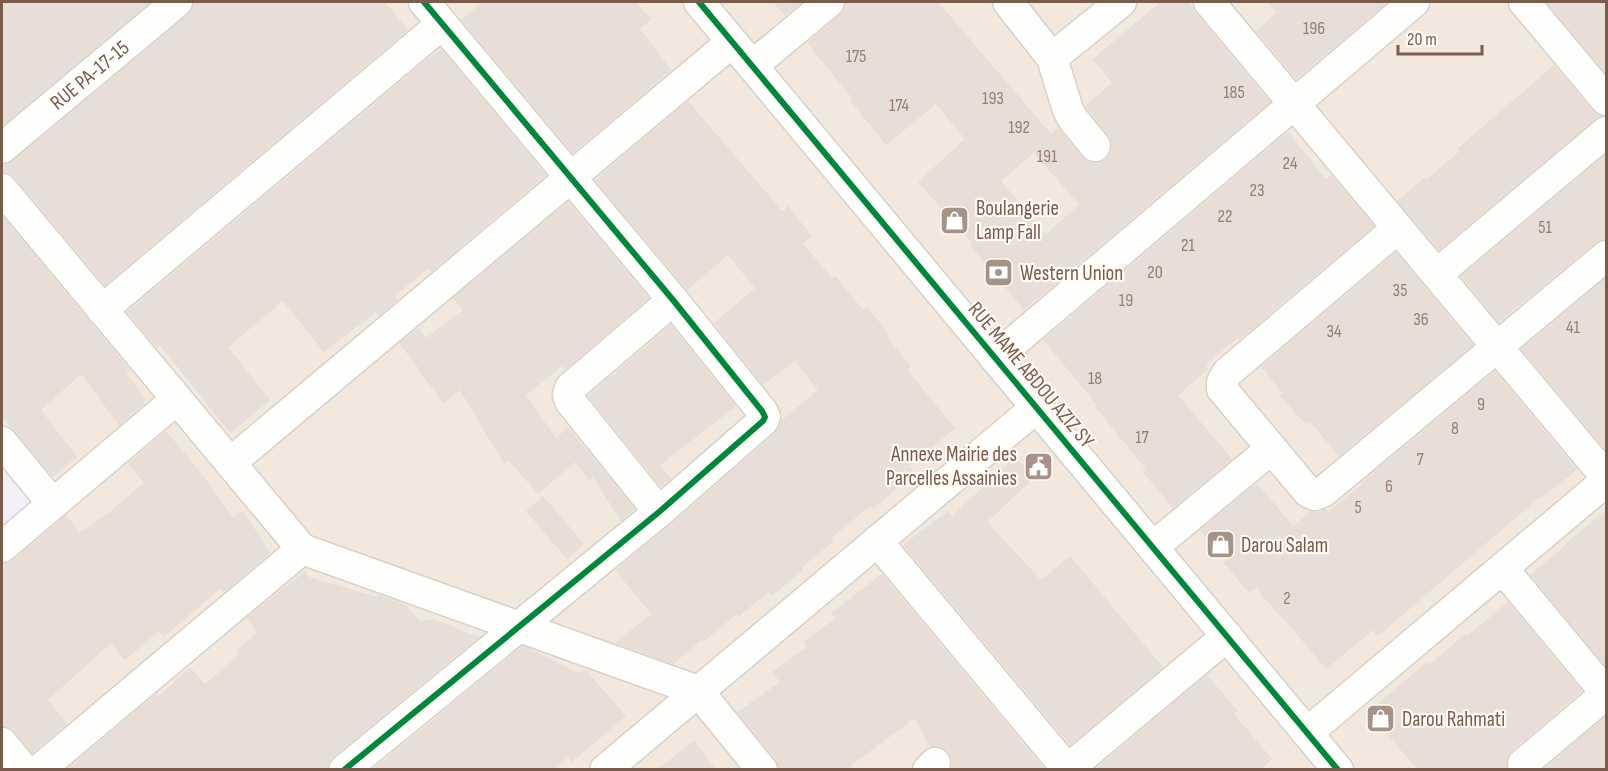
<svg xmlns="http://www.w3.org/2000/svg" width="1608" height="771" font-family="'Sofia Sans Condensed',sans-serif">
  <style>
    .residential { fill: #f2e8de }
    .education { fill: #f6eef6 }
    .building { fill: #e6ded7; fill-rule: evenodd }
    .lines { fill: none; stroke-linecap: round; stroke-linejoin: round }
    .minor-casing { stroke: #d7d1cb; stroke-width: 33 }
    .minor { stroke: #fefefd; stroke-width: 30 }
    .cycleway-casing { stroke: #fffaf3; stroke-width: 10 }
    .cycleway { stroke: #00873e; stroke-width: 6 }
    .labels { text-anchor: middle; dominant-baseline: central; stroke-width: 4.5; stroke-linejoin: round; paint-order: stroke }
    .number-label { font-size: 18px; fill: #977e72 }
    .street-label { font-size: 21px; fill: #7a5c4d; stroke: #fffaf3 }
    .poi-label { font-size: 21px; fill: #7a5c4d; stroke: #fffaf3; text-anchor: start }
  </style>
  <rect width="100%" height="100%" fill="#f9f5f0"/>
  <rect class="residential" x="2" y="2" width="1604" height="767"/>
  <polygon class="education" points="2,464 34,504 2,531"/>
  <g class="building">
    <polygon points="2,2 151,2 2,126"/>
    <polygon points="194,2 385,2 408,30 105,285 15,178 8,173 2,172 2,165 6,165 13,161 188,15 193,8"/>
    <polygon points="483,2 636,2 651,19 640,29 671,70 573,153 461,20"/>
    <polygon points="773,2 803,2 785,16"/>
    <path d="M846 2H938L1051 134 1058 128 1082 157 1089 162 1097 163 1105 160 1111 153 1112 144 1108 135 1085 106 1112 83 1093 59 1160 2H1189L1196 13 1270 102 1024 310 970 245 972 243 918 182 965 139 936 104 886 145 850 100 852 98 807 43 840 15 845 8ZM1034 153 1079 205 1046 234 1001 181Z"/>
    <polygon points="1267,2 1388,2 1296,79 1256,31 1277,13"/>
    <polygon points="1546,2 1606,2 1606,74"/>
    <polygon points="441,49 546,175 431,272 429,268 395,296 398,300 379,316 376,312 324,352 283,301 228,347 270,400 230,433 160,345 157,348 127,312 430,57 430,58"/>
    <polygon points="1554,65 1593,111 1600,116 1595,119 1439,250 1397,201 1425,177 1427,179 1460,151 1458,148"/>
    <polygon points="688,101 782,211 788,206 812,236 803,244 833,279 836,277 863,310 867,307 889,334 886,336 911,366 907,370 955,428 910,466 915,473 873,509 870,506 831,538 834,541 801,568 803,570 772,596 769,592 739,616 737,614 703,642 702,640 673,664 615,643 651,614 615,570 670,525 774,434 778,429 782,420 818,390 795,361 763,385 714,323 755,288 728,255 687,290 595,180"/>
    <polygon points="1288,132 1326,179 1331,175 1374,226 1239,340 1237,338 1206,365 1208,369 1178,395 1232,459 1173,508 1143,472 1146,469 1095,407 1097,405 1043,340"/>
    <polygon points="1606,154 1606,239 1602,239 1595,243 1499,322 1461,276"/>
    <polygon points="568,202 649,298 565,370 562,366 526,395 556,438 568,427 635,509 621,521 593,477 589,480 575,462 538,494 509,461 504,464 460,390 444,403 418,370 419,369 399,343 418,328 426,338 463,310 453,298"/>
    <polygon points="2,215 130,370 126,373 146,400 143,402 144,404 119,425 81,374 41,410 77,457 53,477 15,431 2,417"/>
    <polygon points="1396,252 1473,345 1339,456 1310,422 1306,425 1280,395 1283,393 1261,367"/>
    <polygon points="1606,278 1606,446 1604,448 1521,349"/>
    <polygon points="671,325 736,406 660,465 671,479 661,487 588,396"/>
    <polygon points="1495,371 1577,470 1541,498 1540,497 1378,636 1373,630 1326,669 1284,619 1283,620 1256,588 1249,593 1224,563 1226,561 1200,530 1257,483 1293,526 1311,511 1316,512 1326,509 1328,512 1362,484 1361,483"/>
    <polygon points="166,431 195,465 233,517 243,511 270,553 224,592 221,588 164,637 159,631 125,660 111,643 48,700 67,724 32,753 15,732 9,727 2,726 2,567 13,560 66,515 80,533 106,515 144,483 128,463"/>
    <polygon points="1015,457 1035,477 987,522 1041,580 1070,556 1163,667 1070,745 903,545 948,511 952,516"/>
    <polygon points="543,496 584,544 567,559 526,511"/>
    <polygon points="1606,511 1606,667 1530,575 1567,544 1566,543"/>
    <polygon points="305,571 311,578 378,597 379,595 404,604 420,621 433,619 479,637 333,757 328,763 327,770 66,770 156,694 158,697 190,667 205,684 240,654 237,650 258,632 246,618"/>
    <polygon points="882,574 1045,770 951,770 952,759 948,751 940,747 930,747 915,718 845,770 779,770 775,759 737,712 780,682 772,672 807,647 803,642 835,619 831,613"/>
    <polygon points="1508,602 1582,691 1512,751 1507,759 1507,770 1418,770 1368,712 1427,662 1429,665 1465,634 1467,636"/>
    <polygon points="522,646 532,650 578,673 585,669 626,716 572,762 568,757 555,770 372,770"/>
    <polygon points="1207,675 1238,711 1234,714 1272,759 1260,770 1094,770"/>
    <polygon points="1606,716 1606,770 1543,770"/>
    <polygon points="694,741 716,770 656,770"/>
  </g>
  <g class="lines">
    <defs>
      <g id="minor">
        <polyline points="699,2 1338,770"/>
        <polyline points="1008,2 1052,58 1068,110 1073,119 1095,146"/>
        <polyline points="1209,2 1606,477"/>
        <polyline points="1524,2 1606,100"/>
        <polyline points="1052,58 1121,2"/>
        <polyline points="752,66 829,2"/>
        <path id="s1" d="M2 148 177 2"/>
        <polyline points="2,189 302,549 698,691 762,770"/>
        <polyline points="1398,228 1227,373 1222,382 1222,389 1308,492 1315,495 1324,491 1606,256"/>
        <polyline points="1437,274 1606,132"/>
        <polyline points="102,310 442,24"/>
        <polyline points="995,358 1414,2"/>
        <polyline points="2,442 53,504"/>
        <polyline points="230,463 732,42"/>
        <polyline points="659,512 570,401 568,395 570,388 673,300"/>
        <polyline points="877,541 1068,770"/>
        <polyline points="2,547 177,399"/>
        <polyline points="1153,547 1271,449"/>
        <polyline points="1503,569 1606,693"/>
        <polyline points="1307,733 1606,481"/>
        <polyline points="2,743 24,770"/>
        <polyline points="1523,764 1606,694"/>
        <polyline points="1068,769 1227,636"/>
        <polyline points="39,770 302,549"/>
        <polyline points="344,770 659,512 763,421 765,417 762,411 673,300 424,2"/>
        <polyline points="605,770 1037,407"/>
        <polyline points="928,770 935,763"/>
      </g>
    </defs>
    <use href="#minor" class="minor-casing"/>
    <use href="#minor" class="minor"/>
    <defs>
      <g id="cycleway">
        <polyline points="699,2 1338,770"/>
        <polyline points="344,770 659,512 763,421 765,417 762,411 673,300 424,2"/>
      </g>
    </defs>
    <use href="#cycleway" class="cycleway-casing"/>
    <use href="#cycleway" class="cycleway"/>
  </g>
  <defs>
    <symbol id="shop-square" viewBox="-11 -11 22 22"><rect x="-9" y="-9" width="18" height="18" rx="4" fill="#a69286" stroke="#fffaf3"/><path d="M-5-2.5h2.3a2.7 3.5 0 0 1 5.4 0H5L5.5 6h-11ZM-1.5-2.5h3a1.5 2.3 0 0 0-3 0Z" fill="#fff"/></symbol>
    <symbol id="bank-square" viewBox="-11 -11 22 22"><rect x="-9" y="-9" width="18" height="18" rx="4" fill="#a69286" stroke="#fffaf3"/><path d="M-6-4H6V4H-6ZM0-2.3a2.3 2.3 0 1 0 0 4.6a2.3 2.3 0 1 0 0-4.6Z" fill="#fff"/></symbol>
    <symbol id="civic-square" viewBox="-11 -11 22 22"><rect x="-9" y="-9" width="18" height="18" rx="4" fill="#a69286" stroke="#fffaf3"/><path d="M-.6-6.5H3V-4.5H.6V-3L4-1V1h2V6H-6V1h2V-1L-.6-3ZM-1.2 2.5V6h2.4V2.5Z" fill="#fff"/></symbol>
  </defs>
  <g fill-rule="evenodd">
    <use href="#shop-square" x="938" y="204" width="33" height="33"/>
    <use href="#bank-square" x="982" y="256" width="33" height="33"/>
    <use href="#civic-square" x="1022" y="450" width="33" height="33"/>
    <use href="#shop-square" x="1204" y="528" width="33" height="33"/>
    <use href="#shop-square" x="1364" y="702" width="33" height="33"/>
  </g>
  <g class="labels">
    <g class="number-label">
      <text x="1314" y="28">196</text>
      <text x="856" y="56">175</text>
      <text x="1234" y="92">185</text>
      <text x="993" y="98">193</text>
      <text x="899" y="105">174</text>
      <text x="1019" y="127">192</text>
      <text x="1047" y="156">191</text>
      <text x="1290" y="163">24</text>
      <text x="1257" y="190">23</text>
      <text x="1225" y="216">22</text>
      <text x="1545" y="227">51</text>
      <text x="1188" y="245">21</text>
      <text x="1155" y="272">20</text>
      <text x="1400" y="290">35</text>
      <text x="1126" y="300">19</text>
      <text x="1421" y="319">36</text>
      <text x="1573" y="327">41</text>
      <text x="1334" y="331">34</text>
      <text x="1095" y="378">18</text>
      <text x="1481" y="404">9</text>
      <text x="1455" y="428">8</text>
      <text x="1142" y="437">17</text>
      <text x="1420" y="459">7</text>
      <text x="1389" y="486">6</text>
      <text x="1358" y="507">5</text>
      <text x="1287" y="598">2</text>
    </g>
    <g class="street-label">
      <text stroke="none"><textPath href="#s1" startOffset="114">RUE PA-17-15</textPath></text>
      <text transform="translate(1031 375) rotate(50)">RUE MAME ABDOU AZIZ SY</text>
    </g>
    <g class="poi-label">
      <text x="976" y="208">Boulangerie<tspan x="976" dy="24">Lamp Fall</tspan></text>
      <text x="1020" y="273">Western Union</text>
      <text x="1017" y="454" text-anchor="end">Annexe Mairie des<tspan x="1017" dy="24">Parcelles Assainies</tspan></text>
      <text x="1241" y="545">Darou Salam</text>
      <text x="1402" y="719">Darou Rahmati</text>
    </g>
  </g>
  <rect width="1608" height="771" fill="none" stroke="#7a5c4d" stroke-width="6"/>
  <path d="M1398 45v9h84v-9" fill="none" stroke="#7a5c4d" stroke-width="3"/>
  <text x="1407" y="45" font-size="18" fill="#7a5c4d" stroke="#fffaf3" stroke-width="4.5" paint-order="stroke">20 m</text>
</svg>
